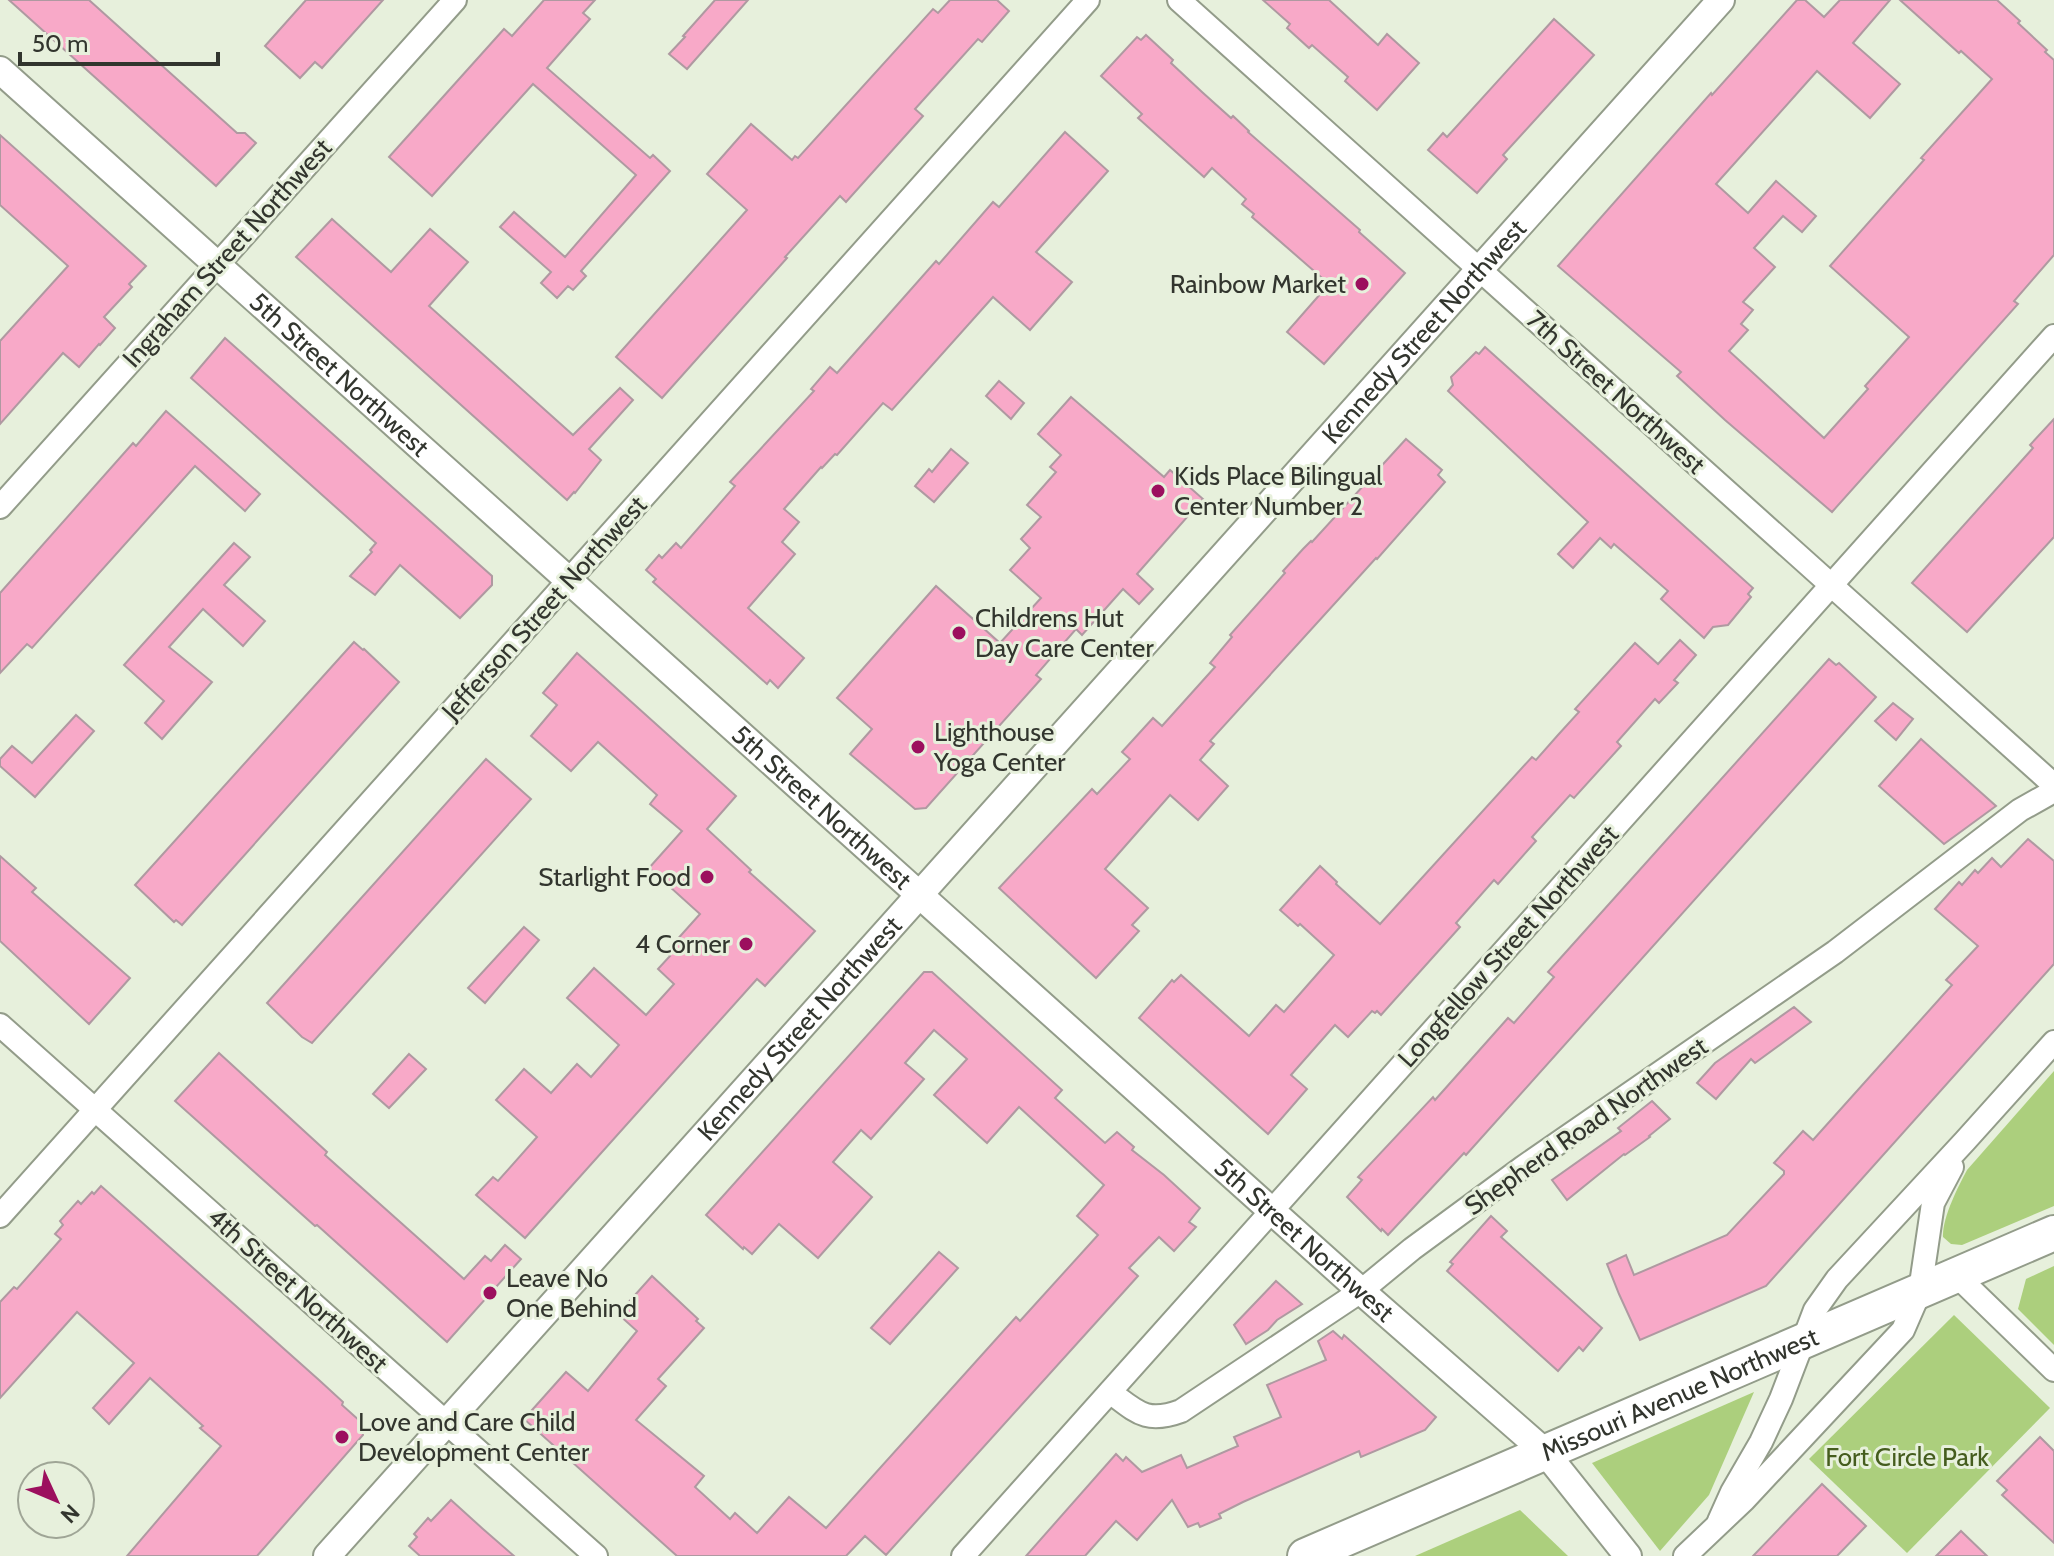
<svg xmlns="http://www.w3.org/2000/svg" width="2054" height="1556" font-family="Cabin,sans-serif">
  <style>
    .green { fill: #accf7d }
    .building { fill: #f8a9c8; stroke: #af99a1; stroke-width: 2 }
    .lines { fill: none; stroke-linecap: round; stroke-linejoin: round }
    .minor-casing { stroke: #939c8a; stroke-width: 26 }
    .tertiary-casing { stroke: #939c8a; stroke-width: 30 }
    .primary-casing { stroke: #939c8a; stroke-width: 38 }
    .minor { stroke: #fff; stroke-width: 22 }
    .tertiary { stroke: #fff; stroke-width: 26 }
    .primary { stroke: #fff; stroke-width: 34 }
    .poi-dot { fill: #9c0f5e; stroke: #e7f0dc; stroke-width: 3 }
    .labels { text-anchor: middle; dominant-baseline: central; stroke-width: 6; stroke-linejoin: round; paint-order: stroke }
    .street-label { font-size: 26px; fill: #32352e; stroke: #e7f0dc }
    .poi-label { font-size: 26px; fill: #32352e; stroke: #e7f0dc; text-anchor: start }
    .park-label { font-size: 26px; fill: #455d1e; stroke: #e7f0dc }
  </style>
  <rect width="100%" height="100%" fill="#e7f0dc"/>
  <g class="green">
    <path d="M2054 1071V1206L1962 1245 1951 1244 1943 1237C1942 1218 1958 1187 1967 1170Z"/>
    <polygon points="2054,1266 2054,1345 2018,1309 2026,1279"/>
    <polygon points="1954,1315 2050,1408 1907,1553 1809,1459"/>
    <polygon points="1754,1392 1709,1495 1660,1551 1592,1463"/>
    <polygon points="1520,1510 1568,1556 1415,1556"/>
  </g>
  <g class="building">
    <polygon points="9,0 89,0 237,133 245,133 256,143 216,186"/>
    <polygon points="306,0 383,0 322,68 315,62 300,78 265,46"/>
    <polygon points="544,0 595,0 583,13 590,19 547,68 650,158 653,155 670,171 581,271 586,276 573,290 568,286 557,298 541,283 551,272 500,227 514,212 565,257 636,175 533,84 432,196 389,157 504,29 512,36"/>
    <polygon points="715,0 748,0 687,69 669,54 685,37 683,36"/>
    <polygon points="950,0 997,0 1009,11 982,42 978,39 915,109 923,116 846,202 840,196 785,257 787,258 662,398 616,357 747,210 707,174 751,124 792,160 795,156 798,158 933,9 938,13"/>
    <polygon points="1263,0 1329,0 1378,45 1387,34 1419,63 1377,110 1345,81 1348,77 1312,45 1309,48 1287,28 1290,24"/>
    <polygon points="1797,0 1805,0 1824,17 1840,0 1890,0 1853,43 1900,84 1870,118 1817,71 1716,184 1748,213 1776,181 1816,216 1802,232 1783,216 1754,248 1775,267 1743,302 1753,310 1741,324 1748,330 1729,351 1824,438 1868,389 1865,386 1909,337 1830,266 1924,160 1921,158 1992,79 1961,51 1959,53 1900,0 1997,0 2020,21 2018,23 2047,50 2045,52 2054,60 2054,255 2014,301 2018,304 1832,512 1725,420 1677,376 1681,372 1558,266 1711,93 1712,95"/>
    <polygon points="1554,19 1594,55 1503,155 1507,159 1477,193 1428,150 1443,133 1447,137"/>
    <polygon points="1146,35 1173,60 1171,63 1202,92 1231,118 1233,116 1249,131 1248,132 1360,230 1359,232 1405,273 1324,364 1287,332 1329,284 1252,217 1254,214 1242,204 1246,199 1212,168 1204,177 1138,118 1142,114 1101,76 1137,37 1141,40"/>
    <polygon points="1065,132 1108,171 1036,252 1072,282 1030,330 993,297 892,410 883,403 837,455 835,454 822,468 821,467 784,509 799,522 782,542 795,554 748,608 804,658 778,688 770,680 767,684 653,582 656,579 646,570 659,555 662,558 676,543 681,548 735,486 730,482 814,391 811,389 830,367 837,373 936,261 939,264 993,202 999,207"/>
    <polygon points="0,135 146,266 129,284 132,287 104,317 115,328 100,345 99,344 79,367 63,353 0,424 0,341 68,266 0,205"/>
    <polygon points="332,219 391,272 430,229 468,262 429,306 573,435 620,388 633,400 589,449 601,460 575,493 574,492 567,500 296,257"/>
    <polygon points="225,338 492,576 492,585 460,618 400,565 375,595 350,576 372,552 370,550 376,543 191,378"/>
    <polygon points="1485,347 1753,588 1748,594 1751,597 1728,625 1713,627 1704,638 1661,599 1668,591 1614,544 1611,548 1600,538 1573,568 1558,554 1588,522 1448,391 1453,385 1451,377 1476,352 1479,354"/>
    <polygon points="999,381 1024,403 1011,419 986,396"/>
    <polygon points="1071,397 1164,477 1170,470 1203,499 1137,574 1153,589 1139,604 1123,589 1082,635 1076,629 1036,675 1041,679 926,808 915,809 850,754 872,729 837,698 936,586 1000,643 1041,598 1010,570 1030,548 1021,539 1041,517 1027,505 1056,472 1050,467 1061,455 1038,434"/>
    <polygon points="166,411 260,494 245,511 195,466 32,648 27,644 0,673 0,593 133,443 136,446"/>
    <polygon points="2054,419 2054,537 1967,632 1912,583 2033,448 2030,445"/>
    <polygon points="1406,439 1442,470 1438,475 1445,482 1377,559 1376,558 1210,741 1214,744 1200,760 1228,786 1198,820 1170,795 1105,869 1148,908 1132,925 1139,931 1096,978 999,888 1092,789 1097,794 1130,759 1122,752 1153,718 1162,726 1215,667 1210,663 1232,637 1230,635 1285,573 1283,571 1303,549 1311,541 1312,542"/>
    <polygon points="951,449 968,463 934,502 915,486 929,469 932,472"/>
    <polygon points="234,543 250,557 224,585 265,621 243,646 203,609 169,647 212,682 162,739 145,723 164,701 124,665"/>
    <polygon points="1680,640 1696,655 1674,680 1678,683 1659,703 1655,699 1617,742 1621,746 1574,798 1570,795 1532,837 1536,841 1498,884 1494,880 1456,923 1460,927 1381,1015 1377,1011 1375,1013 1372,1011 1348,1037 1335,1025 1291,1075 1307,1089 1268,1134 1139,1018 1172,980 1174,982 1181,975 1249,1036 1276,1005 1284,1012 1334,955 1300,924 1298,926 1280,910 1320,866 1337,882 1336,884 1380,924 1532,757 1536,760 1558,735 1579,712 1575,709 1635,643 1658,664"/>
    <polygon points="354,642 363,650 364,649 399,682 182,925 176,920 174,922 135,885"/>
    <polygon points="577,653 736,796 707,829 751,870 749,872 815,931 765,986 757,979 525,1238 476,1195 493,1177 498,1181 537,1137 496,1100 524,1069 551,1093 577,1064 591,1077 619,1045 567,998 594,968 646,1015 674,984 658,969 670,956 666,952 700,914 649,868 682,831 650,804 657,795 598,742 571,771 531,736 557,705 543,693"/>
    <polygon points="1829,659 1836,665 1839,663 1876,697 1466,1155 1464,1153 1388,1235 1382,1229 1381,1231 1347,1197 1362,1180 1358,1177 1433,1097 1435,1100 1508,1018 1514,1023 1554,977 1548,972"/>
    <polygon points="1893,703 1913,719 1896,740 1875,721"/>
    <polygon points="76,715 94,731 35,797 0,766 0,759 12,746 32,763"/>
    <polygon points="1921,739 1996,806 1944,844 1879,786"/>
    <polygon points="486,759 531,799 312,1043 302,1037 267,1003"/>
    <polygon points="2028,839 2054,861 2054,964 1766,1286 1640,1340 1619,1294 1607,1264 1626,1255 1634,1275 1727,1235 1784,1174 1784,1171 1774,1163 1803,1131 1813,1140 1952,985 1946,980 1978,946 1935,909 1959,882 1962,885 1975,870 1978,873 1992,858 2001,867"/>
    <polygon points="0,856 36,888 32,892 130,978 89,1024 0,941"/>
    <polygon points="524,927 539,940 485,1003 468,988"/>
    <polygon points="924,972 932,972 1062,1090 1055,1098 1105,1143 1117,1132 1134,1147 1132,1150 1164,1175 1200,1208 1189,1222 1196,1227 1174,1251 1159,1237 1129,1268 1138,1276 886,1555 865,1536 846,1556 677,1556 524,1419 566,1372 588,1391 637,1331 618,1314 652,1276 698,1319 696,1321 704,1328 658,1379 666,1386 636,1420 704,1476 695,1487 730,1519 735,1513 757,1533 789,1497 826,1528 1016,1317 1020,1321 1098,1235 1077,1216 1104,1185 1019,1107 987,1143 934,1095 967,1059 934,1030 905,1063 924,1079 871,1139 861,1130 833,1162 872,1197 818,1258 779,1224 752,1254 744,1247 743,1249 706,1215"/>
    <polygon points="1794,1007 1811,1022 1755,1063 1751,1059 1716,1099 1697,1083 1715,1063"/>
    <polygon points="219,1053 327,1152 325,1155 464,1279 485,1256 491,1261 505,1245 521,1259 447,1342 317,1225 315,1226 175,1101"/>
    <polygon points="409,1054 426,1069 389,1108 373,1094"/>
    <polygon points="1652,1101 1670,1119 1649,1136 1650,1137 1625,1155 1624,1154 1567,1200 1552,1180 1621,1131 1618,1128"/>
    <polygon points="101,1186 319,1380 343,1402 342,1405 361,1422 363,1435 257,1556 127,1556 221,1446 200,1428 203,1426 150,1378 109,1424 93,1408 134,1363 77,1312 0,1398 0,1302 14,1287 17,1289 61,1239 55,1234 63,1225 60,1221 78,1201 81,1204 92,1192 94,1194"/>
    <polygon points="1491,1216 1507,1231 1501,1237 1602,1328 1583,1351 1579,1347 1558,1371 1447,1271 1453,1264 1450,1262"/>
    <polygon points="939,1252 958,1268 890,1344 871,1328"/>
    <polygon points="1276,1281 1302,1304 1277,1320 1268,1330 1246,1344 1234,1325"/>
    <polygon points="1333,1331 1342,1339 1344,1335 1436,1417 1425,1430 1361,1457 1359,1451 1243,1502 1219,1514 1221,1518 1200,1527 1198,1523 1188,1527 1172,1500 1137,1540 1116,1521 1085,1556 1026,1556 1116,1454 1123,1461 1126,1457 1142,1472 1181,1455 1187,1468 1238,1446 1234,1437 1281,1417 1267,1385 1326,1360 1318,1341"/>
    <polygon points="2040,1437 2054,1451 2054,1543 2002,1495 2007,1490 1997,1481"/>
    <polygon points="1822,1484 1866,1526 1837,1556 1753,1556"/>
    <polygon points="451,1500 483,1529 514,1556 420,1556 409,1546 417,1537 414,1534 428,1518 431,1521"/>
    <polygon points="1961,1531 1987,1556 1936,1556"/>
  </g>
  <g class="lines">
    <defs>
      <g id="minor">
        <polyline points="1179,0 2054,785"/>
        <polyline points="0,507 455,0"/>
        <polyline points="0,1025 596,1556"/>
        <polyline points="0,1216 1088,0"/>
        <polyline points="1956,1275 2054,1370"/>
        <path d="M1110 1392C1137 1412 1146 1424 1181 1411L1361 1291 1412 1249 1522 1168 1835 952 2020 810 2054 791"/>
        <polyline points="1719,1521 1732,1492 1761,1442 1781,1399 1815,1310 1837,1279 1965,1141 2054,1042"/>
        <polyline points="963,1556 2054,336"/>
        <polyline points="1685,1556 1744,1500 1903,1330 1920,1291 1933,1203 1952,1167"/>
      </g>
      <g id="tertiary">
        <path id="s1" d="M0 70 1361 1291 1545 1452 1628 1556"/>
        <path id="s2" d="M327 1556 1721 0"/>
      </g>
      <g id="primary">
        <path id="s3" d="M1305 1556 2054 1233"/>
      </g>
    </defs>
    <use href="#minor" class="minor-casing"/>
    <use href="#tertiary" class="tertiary-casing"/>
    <use href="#primary" class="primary-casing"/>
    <use href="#minor" class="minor"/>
    <use href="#tertiary" class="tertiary"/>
    <use href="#primary" class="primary"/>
  </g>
  <g class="poi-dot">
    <circle cx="1362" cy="284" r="8"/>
    <circle cx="1158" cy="491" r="8"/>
    <circle cx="959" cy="633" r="8"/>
    <circle cx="918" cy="747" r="8"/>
    <circle cx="707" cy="877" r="8"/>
    <circle cx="746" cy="944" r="8"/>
    <circle cx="490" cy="1293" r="8"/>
    <circle cx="342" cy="1437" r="8"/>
  </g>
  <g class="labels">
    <g class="street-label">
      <text transform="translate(227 253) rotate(-48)">Ingraham Street Northwest</text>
      <text stroke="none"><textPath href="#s2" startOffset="1644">Kennedy Street Northwest</textPath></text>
      <text stroke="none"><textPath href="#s1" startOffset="456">5th Street Northwest</textPath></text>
      <text transform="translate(1616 392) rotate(42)">7th Street Northwest</text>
      <text transform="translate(544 608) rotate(-48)">Jefferson Street Northwest</text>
      <text stroke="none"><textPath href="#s1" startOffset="1104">5th Street Northwest</textPath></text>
      <text transform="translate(1508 946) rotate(-48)">Longfellow Street Northwest</text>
      <text stroke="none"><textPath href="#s2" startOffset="708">Kennedy Street Northwest</textPath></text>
      <text transform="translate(1586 1126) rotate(-35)">Shepherd Road Northwest</text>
      <text stroke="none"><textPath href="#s1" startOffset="1752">5th Street Northwest</textPath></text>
      <text transform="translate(298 1290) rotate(42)">4th Street Northwest</text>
      <text stroke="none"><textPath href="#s3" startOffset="408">Missouri Avenue Northwest</textPath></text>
    </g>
    <g class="poi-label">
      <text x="1346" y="284" text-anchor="end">Rainbow Market</text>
      <text x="1174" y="476">Kids Place Bilingual<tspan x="1174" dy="30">Center Number 2</tspan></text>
      <text x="975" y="618">Childrens Hut<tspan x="975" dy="30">Day Care Center</tspan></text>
      <text x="934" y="732">Lighthouse<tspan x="934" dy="30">Yoga Center</tspan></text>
      <text x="691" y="877" text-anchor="end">Starlight Food</text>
      <text x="730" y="944" text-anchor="end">4 Corner</text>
      <text x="506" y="1278">Leave No<tspan x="506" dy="30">One Behind</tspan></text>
      <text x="358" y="1422">Love and Care Child<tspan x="358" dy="30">Development Center</tspan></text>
    </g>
    <g class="park-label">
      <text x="1907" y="1457">Fort Circle Park</text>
    </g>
  </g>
  <g transform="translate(56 1500) rotate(134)"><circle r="38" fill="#e7f0dc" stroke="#9fa596" stroke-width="2"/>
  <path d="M0-6L14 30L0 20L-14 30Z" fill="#9c0f5e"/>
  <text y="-12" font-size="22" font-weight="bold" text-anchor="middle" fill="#32352e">N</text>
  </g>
  <path d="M20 52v12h198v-12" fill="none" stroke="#32352e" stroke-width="4"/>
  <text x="32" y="52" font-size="24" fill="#32352e" stroke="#e7f0dc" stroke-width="6" paint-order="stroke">50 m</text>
</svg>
